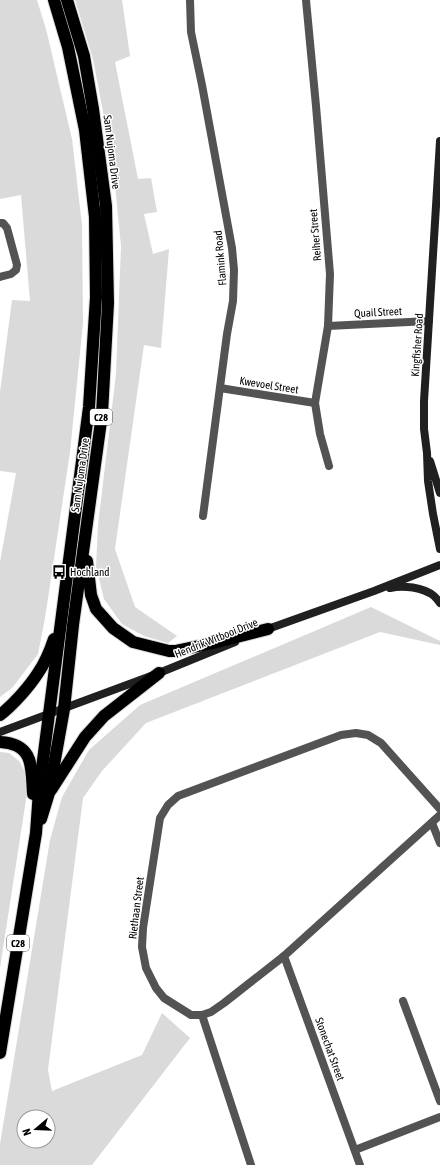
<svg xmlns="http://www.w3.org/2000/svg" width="440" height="1165" font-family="'Asap Condensed',sans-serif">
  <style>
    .green { fill: #dadada; fill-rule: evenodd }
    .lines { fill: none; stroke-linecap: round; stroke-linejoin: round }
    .highway-casing { stroke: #dbdbdb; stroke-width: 14 }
    .street { stroke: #535353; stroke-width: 8 }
    .secondary { stroke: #202020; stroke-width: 8 }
    .highway { stroke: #000; stroke-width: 12 }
    .labels { text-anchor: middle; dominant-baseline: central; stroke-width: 3; stroke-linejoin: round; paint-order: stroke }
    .shield { fill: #fff; stroke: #4c4c4c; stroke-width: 1 }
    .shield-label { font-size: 10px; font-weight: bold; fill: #000 }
    .street-label { font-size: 11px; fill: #000; stroke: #fff }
    .poi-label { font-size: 11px; fill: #000; stroke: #fff; text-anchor: start }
  </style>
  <rect width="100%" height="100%" fill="#fff"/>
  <g class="green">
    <polygon points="0,0 37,0 46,29 72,139 82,225 83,323 70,452 45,618 38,654 12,688 0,697 0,562 16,473 0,471 0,392 12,300 30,301 21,195 0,199"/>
    <polygon points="75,0 122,0 130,56 115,62 138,179 151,178 157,212 144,214 153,254 169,249 161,348 144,345 115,549 135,607 177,636 168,643 144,636 122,624 104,599 96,567 98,525 116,374 121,246 113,165 93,59"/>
    <path d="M371 607 440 641V645L380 632 146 723 102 771 83 798 48 1070 52 1091 142 1055 162 1013 190 1038 92 1165H0V1144L50 840 62 797 89 750 140 705ZM24 1117H48V1141H24Z"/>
    <polygon points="0,752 9,753 19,761 25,772 27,793 0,968"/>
  </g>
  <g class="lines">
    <defs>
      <g id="highway">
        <polyline points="87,561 91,595 96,609 113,628 133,642 169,651 175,651 213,643 268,629"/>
        <path d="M0 715C13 705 29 687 38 673 45 663 50 651 54 639"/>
        <path d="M0 742C35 744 31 768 33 794"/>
        <polyline points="51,790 85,737 104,716 159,673"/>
        <polyline points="41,819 49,793 64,709 73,625 102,414 108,303 106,206 93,109 84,56 67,0"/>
        <polyline points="0,1053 36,833 39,791 89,407 96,297 95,217 85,130 68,47 54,0"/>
      </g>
    </defs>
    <use href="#highway" class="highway-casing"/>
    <g class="street">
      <polyline points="190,0 191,32 202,85 232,248 234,270 233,301 227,334 203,516"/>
      <polyline points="306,0 316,106 330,274 328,326 315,403 320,434 329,466"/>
      <polyline points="0,223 3,223 7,228 17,265 16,270 11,274 0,277"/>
      <polyline points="328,326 429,321"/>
      <polyline points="220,388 315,403"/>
      <polyline points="440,809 381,743 368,735 356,733 341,735 178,796 168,805 160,818 143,928 142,947 146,968 156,988 164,998 191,1015 202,1015 211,1012 224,1003 284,956 440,815"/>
      <polyline points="432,823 440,843"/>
      <polyline points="284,956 360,1165"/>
      <polyline points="403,1001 440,1101"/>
      <polyline points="202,1015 251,1165"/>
      <polyline points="355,1150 440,1117"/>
    </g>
    <g class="secondary">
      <polyline points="440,141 424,401 424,429 427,453 428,481 433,514 440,549"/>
      <polyline points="430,461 440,493"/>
      <path d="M390 588C403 585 423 587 434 596 436 598 438 600 440 603"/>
      <polyline points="265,630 374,591 440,565"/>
      <polyline points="0,732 159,673 235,642"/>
    </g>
    <use href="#highway" class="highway"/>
  </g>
  <defs>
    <symbol id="bus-bare" viewBox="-9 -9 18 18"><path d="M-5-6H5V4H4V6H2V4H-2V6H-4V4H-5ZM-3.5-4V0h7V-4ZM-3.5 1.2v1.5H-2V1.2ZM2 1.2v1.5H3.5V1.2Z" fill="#000" stroke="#fff" stroke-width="2.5" paint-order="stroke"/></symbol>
  </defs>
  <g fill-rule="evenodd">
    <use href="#bus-bare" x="49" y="562" width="20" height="20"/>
  </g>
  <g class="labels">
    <g class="shield">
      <rect x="90" y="409" width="22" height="16" rx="3"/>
      <rect x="7" y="935" width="22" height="16" rx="3"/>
    </g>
    <g class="shield-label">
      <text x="101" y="417">C28</text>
      <text x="18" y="943">C28</text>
    </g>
    <g class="street-label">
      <text transform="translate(112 152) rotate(83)">Sam Nujoma Drive</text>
      <text transform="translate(315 235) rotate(-95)">Reiher Street</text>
      <text transform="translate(220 258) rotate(-95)">Flamink Road</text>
      <text transform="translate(378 312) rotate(-3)">Quail Street</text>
      <text transform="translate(417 345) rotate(-86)">Kingfisher Road</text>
      <text transform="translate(269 385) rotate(9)">Kwevoel Street</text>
      <text transform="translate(80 475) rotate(-82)">Sam Nujoma Drive</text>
      <text transform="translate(216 638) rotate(-22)">Hendrik Witbooi Drive</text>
      <text transform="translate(136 908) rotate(-83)">Riethaan Street</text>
      <text transform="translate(330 1049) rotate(70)">Stonechat Street</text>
    </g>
    <g class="poi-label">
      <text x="70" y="572">Hochland</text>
    </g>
  </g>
  <g transform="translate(36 1129) rotate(251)"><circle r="19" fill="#ffffff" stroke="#999999"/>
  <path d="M0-3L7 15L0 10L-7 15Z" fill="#000000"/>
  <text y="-6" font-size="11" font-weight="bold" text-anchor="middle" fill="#000000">N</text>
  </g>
</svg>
